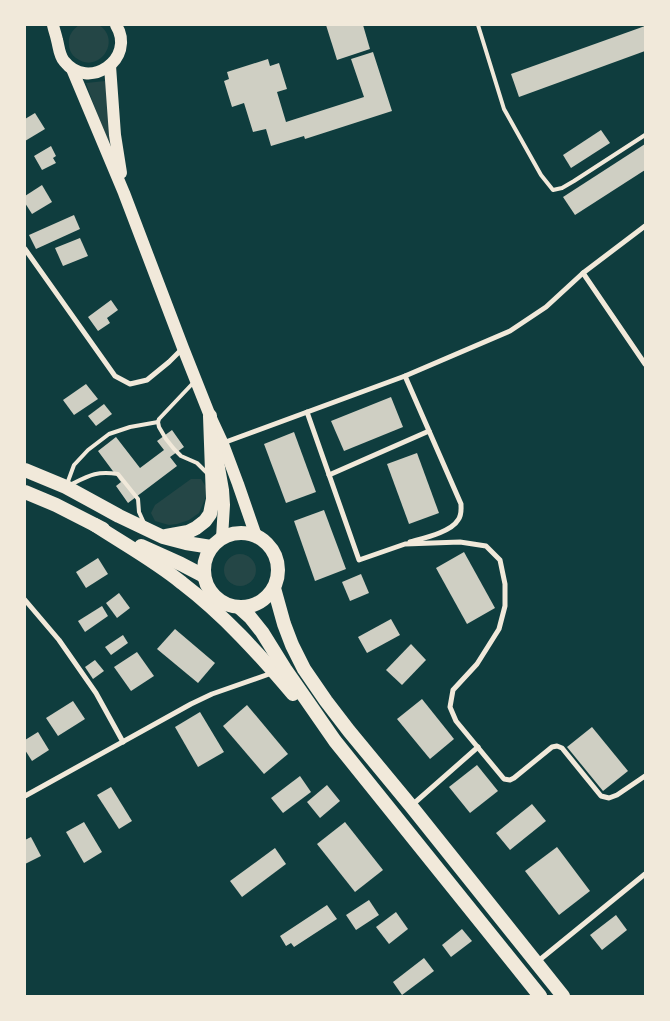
<svg xmlns="http://www.w3.org/2000/svg" width="670" height="1021" font-family="'Alegreya Sans',sans-serif">
  <style>
    .green { fill: #244646 }
    .building { fill: #cfcfc3 }
    .lines { fill: none; stroke-linecap: round; stroke-linejoin: round }
    .service { stroke: #f1e9da; stroke-width: 4 }
    .minor { stroke: #f1e9da; stroke-width: 5 }
    .primary { stroke: #f1e9da; stroke-width: 12 }
    .trunk { stroke: #f1e9da; stroke-width: 14 }
  </style>
  <rect width="100%" height="100%" fill="#0f3d3e"/>
  <g class="green">
    <path d="M79 25H99C123 41 98 75 76 58 72 55 69 50 69 45 68 36 72 30 79 25Z"/>
    <polygon points="105,81 113,152 99,119 86,83"/>
    <polygon points="191,479 201,479 206,487 205,499 199,513 189,520 177,524 169,525 155,521 151,513 155,505"/>
    <circle cx="240" cy="570" r="16"/>
  </g>
  <g class="building">
    <polygon points="326,25 363,25 370,49 337,60"/>
    <polygon points="645,26 645,51 519,97 511,74"/>
    <polygon points="373,52 392,111 305,139 304,136 271,146 266,129 253,132 244,103 232,107 224,81 229,79 227,72 268,59 270,66 279,63 287,89 277,92 286,122 364,97 351,59"/>
    <polygon points="35,113 45,129 25,141 25,119"/>
    <polygon points="601,130 610,143 571,168 563,155"/>
    <polygon points="645,144 645,170 575,215 563,197"/>
    <polygon points="51,146 56,156 53,158 56,163 42,170 34,156"/>
    <polygon points="42,185 52,202 32,214 25,203 25,196"/>
    <polygon points="74,215 80,229 36,249 29,235"/>
    <polygon points="80,238 88,256 63,266 55,248"/>
    <polygon points="111,300 118,310 107,318 110,323 98,331 88,317"/>
    <polygon points="86,384 98,399 74,415 63,400"/>
    <polygon points="391,397 403,427 344,451 331,421"/>
    <polygon points="104,404 112,414 96,426 88,416"/>
    <polygon points="172,430 184,447 170,457 177,466 128,503 116,486 121,482 98,451 116,437 140,468 164,450 157,441"/>
    <polygon points="294,432 316,492 286,503 264,444"/>
    <polygon points="417,453 439,513 409,524 387,464"/>
    <polygon points="324,510 346,569 315,581 294,521"/>
    <polygon points="464,552 495,608 467,624 436,568"/>
    <polygon points="98,558 108,574 86,588 76,572"/>
    <polygon points="361,574 369,593 350,601 342,582"/>
    <polygon points="119,593 130,608 117,618 106,603"/>
    <polygon points="102,606 108,616 85,632 78,621"/>
    <polygon points="391,619 400,635 367,653 358,637"/>
    <polygon points="175,629 215,663 198,683 157,649"/>
    <polygon points="123,635 128,643 111,655 105,647"/>
    <polygon points="411,644 426,660 402,685 386,670"/>
    <polygon points="137,652 154,676 131,691 114,667"/>
    <polygon points="95,660 104,671 93,679 85,667"/>
    <polygon points="422,699 454,739 430,759 397,719"/>
    <polygon points="73,701 85,719 58,736 46,718"/>
    <polygon points="247,705 288,754 264,774 223,726"/>
    <polygon points="200,712 224,752 198,767 175,727"/>
    <polygon points="592,727 628,771 603,791 567,747"/>
    <polygon points="38,732 49,750 32,761 25,750 25,740"/>
    <polygon points="477,765 498,791 470,813 449,787"/>
    <polygon points="300,776 311,792 283,813 271,798"/>
    <polygon points="327,785 340,801 320,818 307,802"/>
    <polygon points="111,787 132,821 119,829 97,795"/>
    <polygon points="532,804 546,821 510,850 496,833"/>
    <polygon points="84,822 102,852 84,863 66,832"/>
    <polygon points="345,822 383,870 355,892 317,844"/>
    <polygon points="31,837 41,856 25,864 25,840"/>
    <polygon points="557,847 590,891 559,915 525,871"/>
    <polygon points="275,848 286,864 242,897 230,881"/>
    <polygon points="369,900 379,915 356,930 346,915"/>
    <polygon points="327,905 337,919 294,947 291,943 286,946 280,936"/>
    <polygon points="396,912 408,929 389,944 376,927"/>
    <polygon points="616,915 627,930 602,950 590,935"/>
    <polygon points="462,929 472,941 451,957 442,945"/>
    <polygon points="424,958 434,971 402,995 393,982"/>
  </g>
  <g class="lines">
    <g class="service">
      <polyline points="478,25 504,109 541,175 553,190 562,188 574,181 645,135"/>
      <polyline points="194,382 159,419 158,422 159,427 166,439 174,449 181,456 197,463 207,473"/>
      <polyline points="67,484 74,465 88,450 109,434 130,427 158,422"/>
      <path d="M70 485C90 475 96 471 118 474L138 499 139 512 144 523"/>
    </g>
    <g class="minor">
      <polyline points="25,249 115,376 130,384 147,380 169,362 182,349"/>
      <polyline points="583,273 645,364"/>
      <path d="M405 376 461 504C461 510 462 515 458 520 451 532 424 538 410 542"/>
      <polyline points="307,412 359,560 405,544 460,542 486,546 500,560 505,584 505,606 499,629 477,664 453,690 450,707 456,721 504,779 510,780 514,778 552,747 557,746 562,748 601,796 609,798 617,795 645,776"/>
      <polyline points="223,443 405,376 510,331 546,307 583,273 645,226"/>
      <polyline points="329,475 429,431"/>
      <polyline points="25,600 59,640 96,693 123,742"/>
      <polyline points="25,796 191,704 212,694 272,673"/>
      <polyline points="411,806 478,747"/>
      <polyline points="537,962 645,874"/>
    </g>
    <g class="primary">
      <path d="M53 25C54 30 56 35 57 40 59 47 59 55 64 61 88 92 137 59 116 25"/>
      <polyline points="110,66 115,135 121,173"/>
      <polyline points="72,69 124,193 183,348 210,416 223,444 238,484 256,536"/>
      <polyline points="216,450 223,490 224,505 222,538"/>
    </g>
    <g class="trunk">
      <polyline points="25,470 66,487 119,516 163,537 186,543 211,547"/>
      <polyline points="25,492 56,505 103,529"/>
      <path d="M95 525C124 544 155 561 182 583 224 615 259 654 293 694"/>
      <circle cx="241" cy="570" r="37"/>
      <polyline points="166,536 188,532 196,528 205,521 210,514 213,499 210,416"/>
      <polyline points="141,546 181,564 204,576"/>
      <polyline points="274,588 284,624 292,645 304,669 326,701 349,731 411,806 563,996"/>
      <polyline points="240,608 250,617 262,632 285,669 335,741 540,996"/>
    </g>
  </g>
  <rect width="670" height="1021" fill="none" stroke="#f1e9da" stroke-width="52"/>
</svg>
